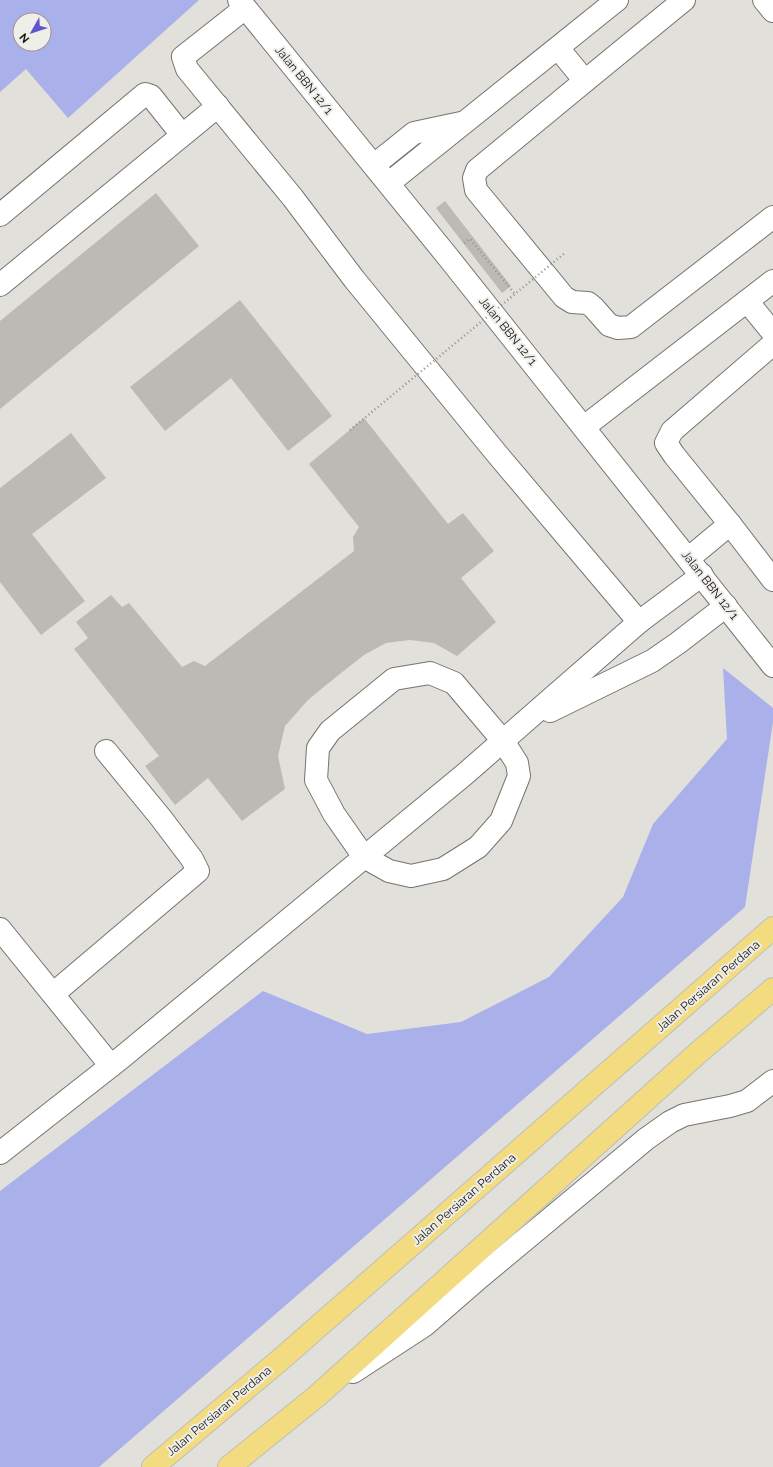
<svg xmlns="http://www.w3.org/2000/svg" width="773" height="1467" font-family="Raleway,sans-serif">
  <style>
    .green { fill: #aab0ea; fill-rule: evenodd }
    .building { fill: #bbbab5 }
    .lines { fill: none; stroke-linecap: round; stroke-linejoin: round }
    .minor-casing { stroke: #75746f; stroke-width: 24 }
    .major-casing { stroke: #bebebd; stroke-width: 24 }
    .path { stroke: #93918d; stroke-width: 2.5; stroke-dasharray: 1 3; stroke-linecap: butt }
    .minor { stroke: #fff; stroke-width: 22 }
    .major { stroke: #f2dc7f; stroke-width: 22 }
    .path-bridge { stroke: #93918d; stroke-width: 2.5; stroke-dasharray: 1 3; stroke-linecap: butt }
    .labels { text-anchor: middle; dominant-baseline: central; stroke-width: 4; stroke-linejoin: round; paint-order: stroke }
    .street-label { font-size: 12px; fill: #181715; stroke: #efeee8 }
  </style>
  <rect width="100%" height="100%" fill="#e2e0db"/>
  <g class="green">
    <path d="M0 0H199L68 118 26 69 0 92ZM20 20H44V44H20Z"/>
    <polygon points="723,668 773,708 773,722 745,907 99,1467 0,1467 0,1191 263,991 367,1034 461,1022 549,977 623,897 653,824 727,739"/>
  </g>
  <g class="building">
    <polygon points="156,193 199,246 0,409 0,321"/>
    <polygon points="445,201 511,286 502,293 436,208"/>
    <polygon points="240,300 332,416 288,451 231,378 165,431 130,387"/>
    <polygon points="364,418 448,524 463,513 494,551 461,578 496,622 457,656 434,643 410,640 386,643 364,655 336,677 308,700 285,726 278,756 285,789 242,821 208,778 175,805 145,766 159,756 74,649 88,638 76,622 111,595 122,607 129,603 182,667 194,661 205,666 354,551 353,537 359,527 309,464"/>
    <polygon points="71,433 106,478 32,534 85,601 41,635 0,582 0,488"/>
  </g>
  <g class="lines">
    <defs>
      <g id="minor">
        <polyline points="239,0 448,257 773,666"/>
        <polyline points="764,0 773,11"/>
        <polyline points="245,8 183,57 187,69 293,198 354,279 497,454 639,622"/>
        <polyline points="558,48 585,81 477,170 474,178 476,190 564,297 572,302 588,303 594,308 609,325 618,328 631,327 773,217"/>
        <polyline points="585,81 684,0"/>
        <polyline points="374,165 414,133 461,123"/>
        <polyline points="389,183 617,0"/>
        <polyline points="0,215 145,94 151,96 182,135"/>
        <polyline points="0,285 218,106"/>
        <polyline points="747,301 773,333"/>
        <polyline points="773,344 672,431 666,443 674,455 730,524 773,580"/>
        <polyline points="584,427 773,281"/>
        <polyline points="689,558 730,524"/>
        <polygon points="430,673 454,683 503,741 517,763 519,776 501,821 478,847 443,869 411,876 389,871 364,857 334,814 316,780 318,748 330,731 394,679"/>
        <polyline points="550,711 652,661 678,643 726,606"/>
        <polyline points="0,929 111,1066"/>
        <polyline points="53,994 198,871 192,859 161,818 106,751"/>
        <polyline points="0,1153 121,1058 465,774 639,622 702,575"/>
        <polyline points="353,1372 425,1325 479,1278 646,1139 670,1122 684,1115 730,1106 747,1101 773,1081"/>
      </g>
      <g id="major">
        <polyline points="153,1467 280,1360 773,928"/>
        <polyline points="229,1467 317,1396 699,1052 773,989"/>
      </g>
    </defs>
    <use href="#minor" class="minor-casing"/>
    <use href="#major" class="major-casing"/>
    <polyline class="path" points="464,243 470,239 515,294"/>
    <use href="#minor" class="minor"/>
    <use href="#major" class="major"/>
    <polyline class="path-bridge" points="350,430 566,252"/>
  </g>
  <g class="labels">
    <g class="street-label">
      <text transform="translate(304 80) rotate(51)">Jalan BBN 12/1</text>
      <text transform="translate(508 331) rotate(51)">Jalan BBN 12/1</text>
      <text transform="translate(710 585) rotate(52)">Jalan BBN 12/1</text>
      <text transform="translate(708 986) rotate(-41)">Jalan Persiaran Perdana</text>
      <text transform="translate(464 1199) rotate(-41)">Jalan Persiaran Perdana</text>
      <text transform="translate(219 1411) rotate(-40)">Jalan Persiaran Perdana</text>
    </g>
  </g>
  <g transform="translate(32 32) rotate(231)"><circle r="19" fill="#efeee8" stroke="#999894"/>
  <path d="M0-3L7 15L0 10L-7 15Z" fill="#5c57cf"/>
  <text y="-6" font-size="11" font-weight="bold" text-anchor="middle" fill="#181715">N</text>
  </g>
</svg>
